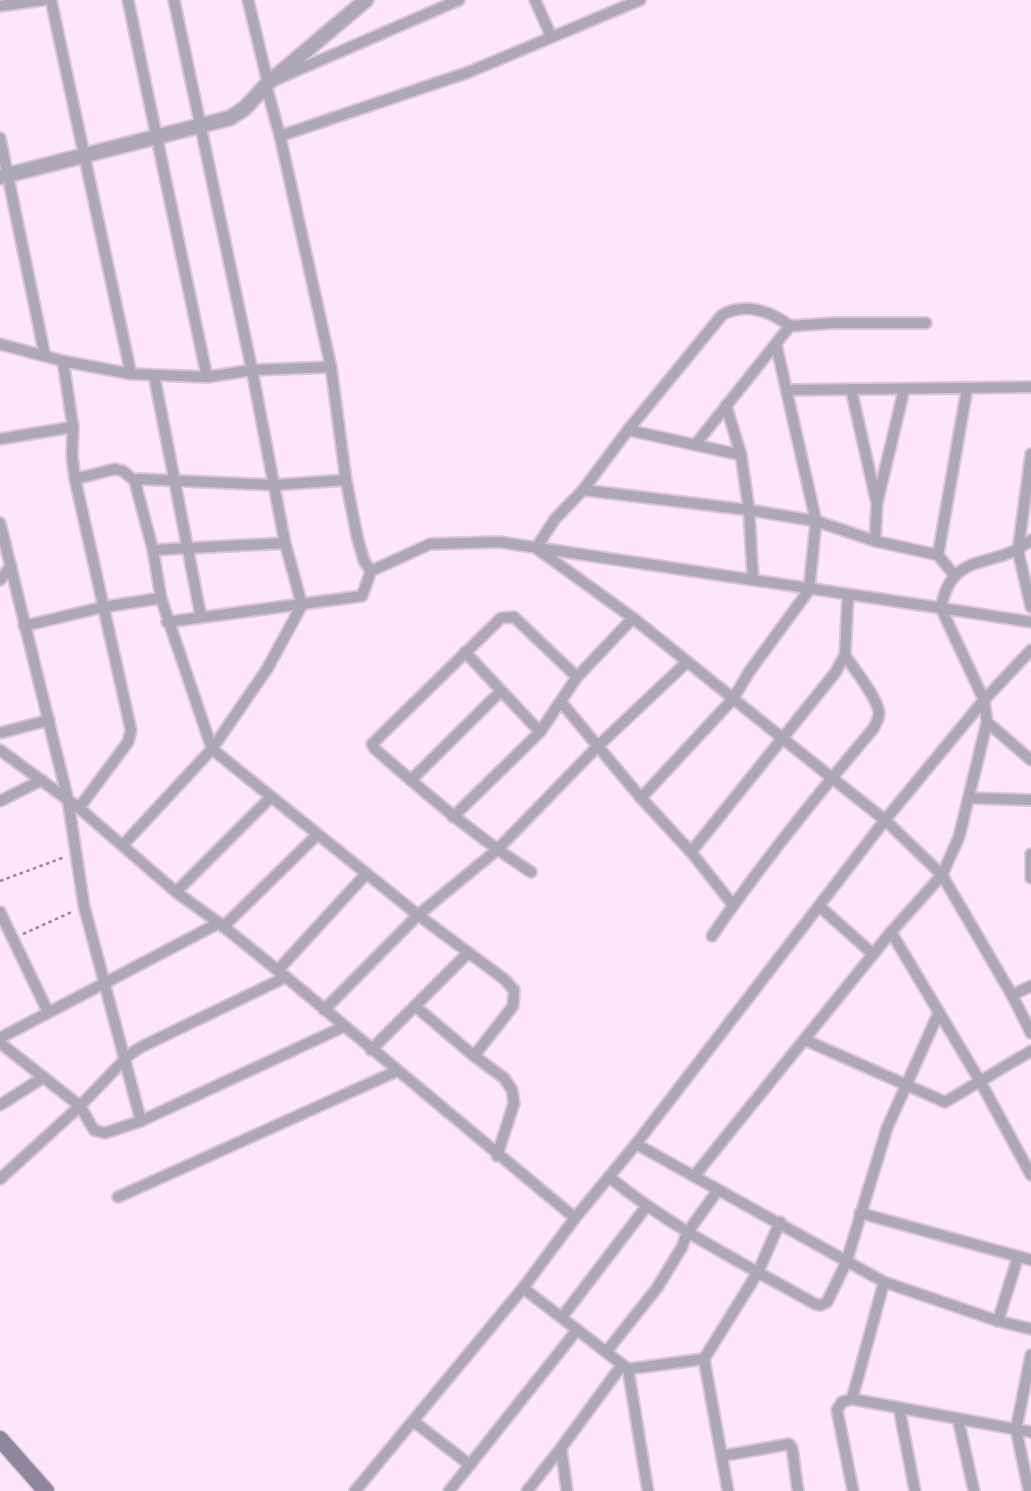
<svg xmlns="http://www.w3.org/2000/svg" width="1031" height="1491" font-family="Raleway,sans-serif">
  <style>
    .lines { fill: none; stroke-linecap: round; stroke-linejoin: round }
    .minor-casing { stroke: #d9c3d8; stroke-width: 14 }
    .tertiary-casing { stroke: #d9c3d8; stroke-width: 18 }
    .secondary-casing { stroke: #d9c3d8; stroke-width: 19 }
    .path { stroke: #988697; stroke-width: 2.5; stroke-dasharray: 3.5 3.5; stroke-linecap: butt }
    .minor { stroke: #ada8b8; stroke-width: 10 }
    .tertiary { stroke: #ada8b8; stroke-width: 14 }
    .secondary { stroke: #8e869d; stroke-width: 16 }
  </style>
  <rect width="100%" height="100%" fill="#fde5fc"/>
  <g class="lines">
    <defs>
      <g id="minor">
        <polyline points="51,0 131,374"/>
        <polyline points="128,0 207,377"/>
        <polyline points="248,0 268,83 459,0"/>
        <polyline points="535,0 551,36"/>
        <polyline points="0,6 43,0"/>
        <polyline points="266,85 280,136 331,367 346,480 357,536 364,561 371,571"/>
        <polyline points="280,136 469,72 640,0"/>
        <polyline points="0,138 45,356"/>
        <path d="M790 326C770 311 745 302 722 315L628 430 583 490 555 519 536 548 633 618 832 778 885 820 942 875 1012 995 1031 1033"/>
        <polyline points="0,344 63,361 131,374 207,377 252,370 331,367"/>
        <polyline points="63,361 73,427 72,456 75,479 131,730 128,742 79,808"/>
        <polyline points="154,375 201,617"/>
        <polyline points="851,389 876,500"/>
        <polyline points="787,390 1031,387"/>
        <polyline points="726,405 741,455"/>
        <polyline points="628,430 741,455 749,510 753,580"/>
        <polyline points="0,439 73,427"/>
        <polyline points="695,445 790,326 835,323 926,323"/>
        <polyline points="1031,454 1018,551 1031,607"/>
        <polyline points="75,479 115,469 123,471 136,482"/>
        <polyline points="583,490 749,510 816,521 875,541 938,555"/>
        <polyline points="0,523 68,800 84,906 141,1121"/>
        <polyline points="875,541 877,503 904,390"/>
        <polyline points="153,550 285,543"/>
        <polyline points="954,575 938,555 967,389"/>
        <polyline points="0,580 11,566"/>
        <polyline points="161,598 212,749 418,915 504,979 514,990 513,1006 474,1056"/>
        <path d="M167 622 362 596 371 571 430 544 499 542 941 608C952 548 994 571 1031 540"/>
        <polyline points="24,626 103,607 161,598 153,550 136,486 139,479 274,485 346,480"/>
        <polyline points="465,652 540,732"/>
        <polyline points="561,702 641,798 691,852"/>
        <polyline points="987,722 1031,760"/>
        <polyline points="0,733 49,720"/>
        <polyline points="0,750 79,808 176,892 219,923 286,977 575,1218"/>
        <polyline points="411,780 501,691"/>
        <polyline points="641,798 733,699 749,672 809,590 816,521 776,344"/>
        <polyline points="969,798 1031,800"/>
        <polyline points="0,801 42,780"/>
        <polyline points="453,817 540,732 577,677 633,618"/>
        <polyline points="123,845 212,749 267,669 302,605 285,543 252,370 174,0"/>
        <polyline points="1031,854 1031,878"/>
        <path d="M531 872C475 836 425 793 375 749L372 744 501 618 514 617 577 677"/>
        <polyline points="176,892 270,798"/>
        <polyline points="733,905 691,852 835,673 845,655 848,595"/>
        <polyline points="819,906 873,954"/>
        <polyline points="0,912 48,1012"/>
        <polyline points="223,927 317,835"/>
        <polyline points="891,932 980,1081 1031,1175"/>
        <path d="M712 936C761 864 817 795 873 729 875 725 879 719 879 713 878 698 853 668 845 655"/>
        <polyline points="278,970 366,874"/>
        <polyline points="1012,995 1031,986"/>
        <polyline points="415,1006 474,1056 504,1078 512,1090 514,1103 497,1156"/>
        <polyline points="324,1010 418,915 497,850 598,746 686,663"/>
        <polyline points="0,1038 219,923"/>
        <polyline points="805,1040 945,1102 1031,1051"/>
        <polyline points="0,1043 80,1106 94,1130 105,1133 141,1121 343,1027"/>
        <polyline points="371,1050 468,953"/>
        <polyline points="0,1105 44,1077"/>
        <polyline points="636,1144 884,1282 998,1321 1031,1329"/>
        <polyline points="695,1175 891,932 942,875 959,837 987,722 984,700 941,608 1031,622"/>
        <path d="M609 1177C673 1229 744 1264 815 1304L821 1305 827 1302 846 1263 887 1128 939 1012"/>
        <polyline points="0,1179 80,1106 129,1055 141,1047 286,977"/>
        <polyline points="118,1197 397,1071"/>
        <polyline points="860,1213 1031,1260"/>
        <polyline points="523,1288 628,1369 648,1491"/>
        <polyline points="562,1317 646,1207"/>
        <polyline points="998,1321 1018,1257"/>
        <polyline points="606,1352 657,1288 682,1247 687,1233 718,1190"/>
        <polyline points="704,1359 728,1491"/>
        <polyline points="628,1369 704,1359 758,1272 780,1222"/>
        <polyline points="852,1399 884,1282"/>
        <polyline points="899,1408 915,1491"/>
        <polyline points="958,1419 974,1491"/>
        <polyline points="413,1421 470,1465"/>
        <polyline points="561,1448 567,1491"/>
        <polyline points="722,1456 789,1444 792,1448 798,1491"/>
        <polyline points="355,1491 523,1288 575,1218 636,1144 885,820 984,700 1031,650"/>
        <polyline points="449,1491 577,1330"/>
        <polyline points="527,1491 561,1448 622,1365"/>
        <polyline points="853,1491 837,1410 842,1402 852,1399 1031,1432"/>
        <polyline points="1029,1491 1016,1429 1031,1355"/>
      </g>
      <polyline id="tertiary" points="0,177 230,118 245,108 268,83 366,0"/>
      <polyline id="secondary" points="0,1439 46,1491"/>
    </defs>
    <use href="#minor" class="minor-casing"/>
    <use href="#tertiary" class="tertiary-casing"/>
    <use href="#secondary" class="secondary-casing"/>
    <g class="path">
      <polyline points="0,881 65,857"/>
      <polyline points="23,934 74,911"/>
    </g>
    <use href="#minor" class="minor"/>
    <use href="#tertiary" class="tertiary"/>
    <use href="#secondary" class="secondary"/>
  </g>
</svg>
